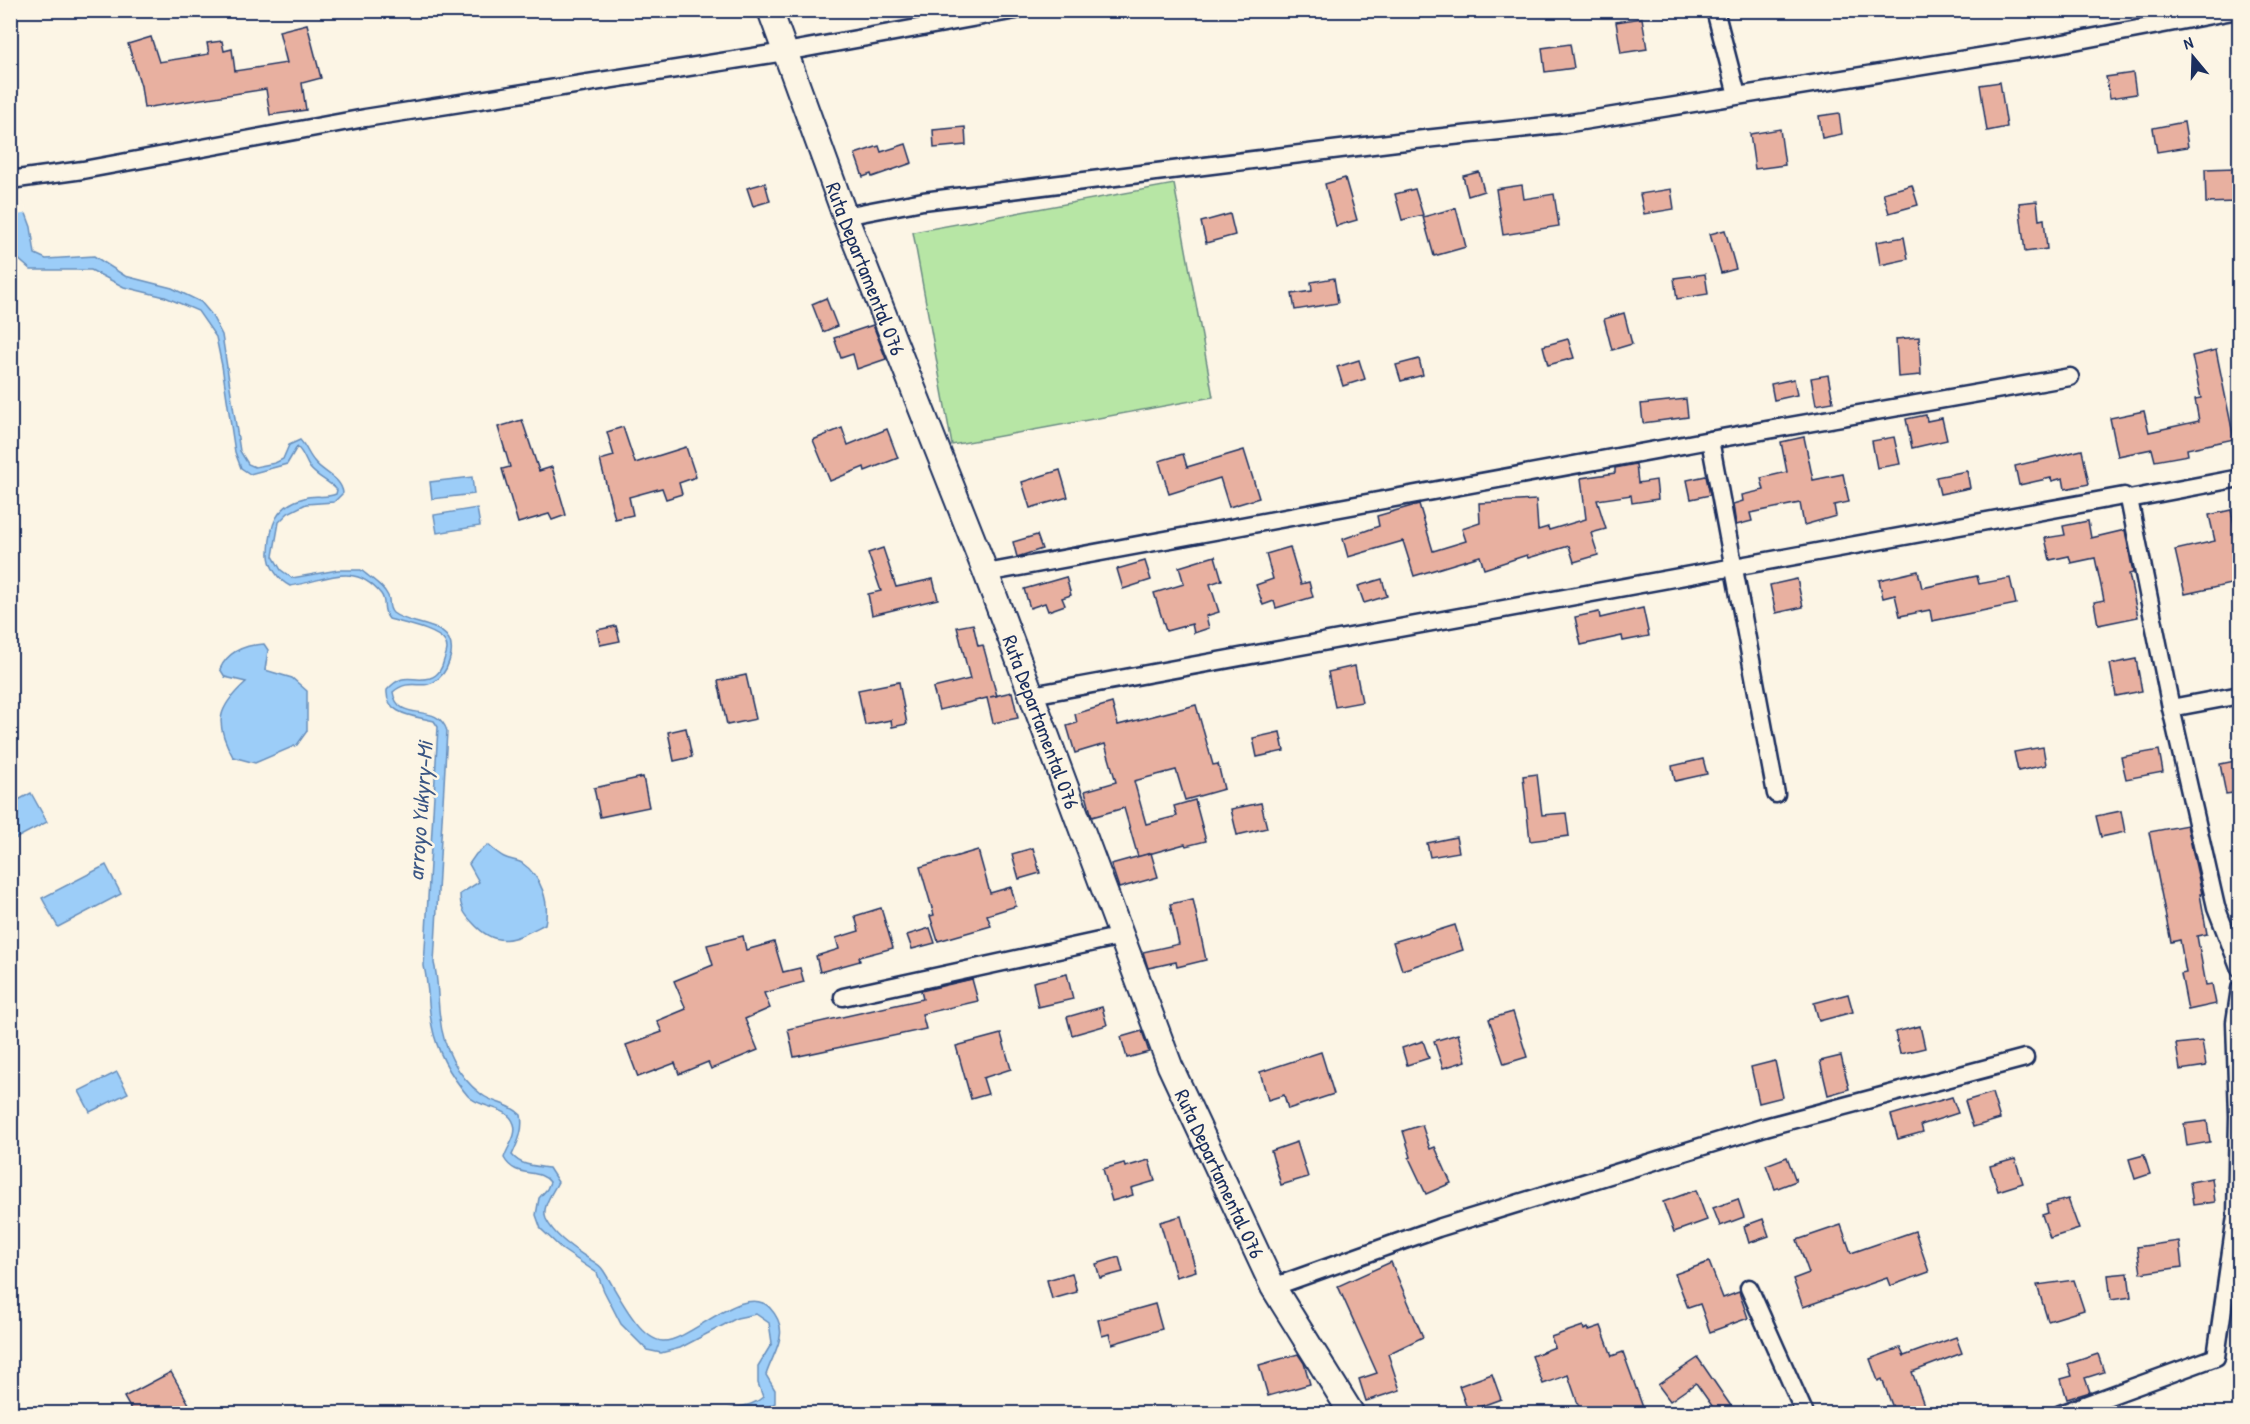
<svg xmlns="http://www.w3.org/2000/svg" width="2250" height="1424" font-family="'Patrick Hand',sans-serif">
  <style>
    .green { fill: #b7e6a5; stroke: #698a82; stroke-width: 1.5 }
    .water { fill: #9ccdf8; stroke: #688eba; stroke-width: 1.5 }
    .pier { fill: #fcf5e5 }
    .building { fill: #e8b0a0; stroke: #1b2f5e; stroke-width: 1.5 }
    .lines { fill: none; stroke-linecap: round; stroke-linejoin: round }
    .street-casing { stroke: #1b2f5e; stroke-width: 21 }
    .secondary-casing { stroke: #1b2f5e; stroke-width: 28 }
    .street { stroke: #fcf5e5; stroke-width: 16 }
    .secondary { stroke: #fcf5e5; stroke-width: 24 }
    .labels { text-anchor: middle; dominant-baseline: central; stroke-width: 5; stroke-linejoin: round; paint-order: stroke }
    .street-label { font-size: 21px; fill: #1b2f5e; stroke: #fcf5e5 }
    .water-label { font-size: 22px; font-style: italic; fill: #3b5684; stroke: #fcf5e5 }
  </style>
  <rect width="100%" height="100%" fill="#fcf5e5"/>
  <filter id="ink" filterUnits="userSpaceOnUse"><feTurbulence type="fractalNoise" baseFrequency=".0167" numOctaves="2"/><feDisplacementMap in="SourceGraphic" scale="12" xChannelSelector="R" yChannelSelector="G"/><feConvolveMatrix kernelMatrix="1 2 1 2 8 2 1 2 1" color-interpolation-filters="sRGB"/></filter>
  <g filter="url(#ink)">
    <polygon class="green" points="1174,184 1213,397 952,445 913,232"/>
    <g class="water">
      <path d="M11 202 24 208 31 227 35 254 46 259 94 256 125 276 172 288 201 302 211 314 222 335 240 451 248 464 255 467 275 463 283 459 289 445 300 440C306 446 308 454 314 461 323 473 341 477 343 493L334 502 306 504 288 513 279 522 273 556 281 570 292 578 338 570H361C370 578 383 585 388 596 391 602 387 607 393 613 410 627 456 621 451 654 449 664 446 672 439 678 423 693 411 676 393 692 398 725 437 700 447 731L434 963C439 982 437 999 440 1018 443 1047 457 1076 481 1094 493 1104 508 1102 521 1115 524 1130 518 1142 512 1155 521 1166 535 1166 549 1168L558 1182C553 1192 541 1207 546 1219 555 1237 573 1248 589 1259 594 1262 600 1265 603 1270 615 1287 638 1340 663 1341 690 1342 745 1281 770 1308 792 1332 774 1350 766 1375L775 1390V1403L758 1414 719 1413C733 1405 750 1409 763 1397L758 1383V1366L772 1343 769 1323 756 1314 737 1318 680 1348 661 1353 647 1350 621 1324 604 1291 597 1273 563 1250 541 1229 536 1215 539 1198 547 1189 550 1182C539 1167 516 1180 504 1158 507 1147 518 1136 514 1124 508 1105 480 1109 468 1096 451 1076 437 1052 432 1026 428 1006 429 988 424 966L438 727 434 721C417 716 385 716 387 690 405 670 412 683 430 678 439 675 442 668 444 660 446 654 449 648 445 642 439 630 402 623 389 619 381 609 387 602 381 594 353 560 326 581 290 586 278 580 268 565 269 552 270 526 275 506 304 498 314 494 325 499 336 494L337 490C329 481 318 478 310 468 305 461 304 453 297 447L287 464 250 474 241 468 235 452 222 366 216 337 198 311 165 297 124 287 91 270H31L16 257 11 242Z"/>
      <polygon points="472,477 474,494 432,499 430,482"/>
      <polygon points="477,508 480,526 437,533 434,515"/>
      <path d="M264 644 268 650 265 670 292 678 307 691V731L297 745 255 763 233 757C214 723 217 708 246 682L225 677 220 669C228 651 245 645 264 644Z"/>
      <polygon points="31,793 47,822 11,841 11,804"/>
      <path d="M488 845C493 849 498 854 504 857 510 860 517 860 522 863 541 876 550 902 545 924 517 938 498 951 473 923 464 914 460 907 460 894L479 882 469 864 476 854Z"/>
      <polygon points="106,865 121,894 58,927 42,898"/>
      <polygon points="117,1072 128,1093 90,1112 79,1091"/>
    </g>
    <polygon class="pier" points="20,198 29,213 11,216 10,199"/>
    <g class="building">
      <polygon points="1642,18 1647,49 1621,53 1616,22"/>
      <polygon points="307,24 321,78 302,83 306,110 270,115 266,89 144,108 141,86 128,44 151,37 159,62 209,54 207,43 222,41 224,51 232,49 235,71 287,63 279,31"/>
      <polygon points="1570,44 1574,68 1545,72 1542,48"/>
      <polygon points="2133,73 2136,94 2110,98 2106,77"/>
      <polygon points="2000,82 2007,127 1987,131 1980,85"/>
      <polygon points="1839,113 1842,134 1822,138 1819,116"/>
      <polygon points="2184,122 2188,147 2157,152 2153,128"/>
      <polygon points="965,127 966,145 934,148 933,130"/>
      <polygon points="1780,129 1785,165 1755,169 1750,134"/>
      <polygon points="906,144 912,163 872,177 871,174 863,177 855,154 879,146 881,152"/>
      <polygon points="2235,168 2235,202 2206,203 2205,169"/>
      <polygon points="1479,172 1484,191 1468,196 1463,176"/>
      <polygon points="1345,178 1357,220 1336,226 1325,184"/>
      <polygon points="765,183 770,201 753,206 747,188"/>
      <polygon points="1522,185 1524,199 1554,194 1559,226 1503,235 1496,189"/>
      <polygon points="1912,185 1918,205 1889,213 1883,193"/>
      <polygon points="1415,189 1423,215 1402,220 1395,194"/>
      <polygon points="1671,189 1674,209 1644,214 1640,194"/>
      <polygon points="2037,201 2039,220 2044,219 2047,249 2025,252 2019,203"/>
      <polygon points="1456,208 1466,247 1434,256 1423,217"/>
      <polygon points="1230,214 1235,235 1206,243 1201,222"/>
      <polygon points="1725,230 1736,269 1721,273 1710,234"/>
      <polygon points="1904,237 1908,259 1880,265 1876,242"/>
      <polygon points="1705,274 1708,294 1677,299 1674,278"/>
      <polygon points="1334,278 1338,303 1295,310 1292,294 1312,291 1311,282"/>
      <polygon points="826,298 837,326 823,332 812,304"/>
      <polygon points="1624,313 1632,344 1612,350 1604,319"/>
      <polygon points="873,325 886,359 857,369 853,354 841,358 834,338"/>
      <polygon points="1919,337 1921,375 1898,377 1896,339"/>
      <polygon points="1568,339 1574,358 1548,365 1543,346"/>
      <polygon points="2216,350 2234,439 2187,449 2188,455 2155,461 2152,449 2118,456 2110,418 2144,411 2149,432 2199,421 2195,399 2201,398 2192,356"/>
      <polygon points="1419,359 1423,375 1401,381 1396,365"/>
      <polygon points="1359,360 1365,379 1343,386 1337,367"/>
      <polygon points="1828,375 1833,402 1816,405 1811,378"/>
      <polygon points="1794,379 1797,395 1774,400 1771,384"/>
      <polygon points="1686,399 1688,417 1643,423 1641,404"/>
      <polygon points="1926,415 1927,421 1942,418 1947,440 1912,448 1906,419"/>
      <polygon points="522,420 539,471 552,467 566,515 552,520 549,514 518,523 502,469 510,467 498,427"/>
      <polygon points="623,427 635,463 686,447 696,477 679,483 682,494 666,499 662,488 629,497 633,515 615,519 600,460 614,456 607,432"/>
      <polygon points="842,428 848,445 887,429 898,458 865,471 864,467 830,481 813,440"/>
      <polygon points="1804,437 1813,480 1843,474 1849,502 1834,505 1836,516 1804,525 1800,503 1750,513 1752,521 1736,525 1733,504 1743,501 1742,495 1764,490 1761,478 1787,472 1781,442"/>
      <polygon points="1894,437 1900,464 1877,468 1872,441"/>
      <polygon points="1244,450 1259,498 1229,507 1220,478 1169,494 1159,461 1183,454 1187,467"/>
      <polygon points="2082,450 2089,484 2065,489 2063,478 2052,481 2051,478 2019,485 2015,466"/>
      <polygon points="1636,464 1638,483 1656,480 1658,499 1632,503 1631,495 1597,500 1606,529 1591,533 1598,555 1574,562 1569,546 1528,558 1527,555 1484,569 1480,556 1414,576 1403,541 1348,557 1343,539 1379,526 1377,516 1419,504 1433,551 1466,541 1462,529 1480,523 1479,503 1536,500 1538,530 1548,527 1549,530 1586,519 1581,478 1615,473 1615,468"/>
      <polygon points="1060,470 1068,497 1030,508 1022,482"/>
      <polygon points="1967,471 1970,488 1940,494 1936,477"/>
      <polygon points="1706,476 1710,495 1691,499 1687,480"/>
      <polygon points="2231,510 2237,539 2240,539 2240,582 2185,594 2175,550 2215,541 2209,515"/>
      <polygon points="2088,521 2091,538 2125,530 2133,573 2129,574 2138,617 2098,625 2094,602 2104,600 2095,558 2071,563 2069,556 2050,560 2045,538 2065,535 2063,526"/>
      <polygon points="1037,535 1042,549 1017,557 1013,542"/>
      <polygon points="1290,547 1301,584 1309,582 1313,597 1276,608 1274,601 1263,605 1256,585 1273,579 1266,554"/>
      <polygon points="883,548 896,587 933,579 938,599 872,615 868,594 881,591 868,553"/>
      <polygon points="1215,556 1222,580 1210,584 1219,612 1206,616 1209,628 1194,633 1192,624 1166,631 1154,593 1184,584 1179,567"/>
      <polygon points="1145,561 1151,580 1123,589 1117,569"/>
      <polygon points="1918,571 1922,588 1977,576 1979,584 2010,578 2016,604 1932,621 1930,610 1900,616 1895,595 1883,598 1879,580"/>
      <polygon points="1066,577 1071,595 1062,598 1065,605 1048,611 1045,603 1030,608 1024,589"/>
      <polygon points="1382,579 1387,596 1364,603 1358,586"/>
      <polygon points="1797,579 1803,607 1776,613 1770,585"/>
      <polygon points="1643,608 1649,636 1623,641 1622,636 1581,645 1575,617 1599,612 1600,618"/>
      <polygon points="973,624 978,646 983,645 997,696 990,697 1012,692 1018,718 993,723 987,698 939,710 933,688 970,679 957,627"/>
      <polygon points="616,626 620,641 600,645 597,630"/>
      <polygon points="2136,659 2142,691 2116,696 2110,664"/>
      <polygon points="1355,666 1362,702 1335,707 1328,672"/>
      <polygon points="746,675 756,719 727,725 718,681"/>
      <polygon points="899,682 907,724 892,727 891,720 865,725 858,690"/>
      <polygon points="1112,703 1118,725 1196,705 1213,765 1218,764 1224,789 1185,800 1176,770 1134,781 1146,824 1177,816 1174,806 1195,800 1206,841 1186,846 1185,844 1138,857 1124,808 1092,817 1085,791 1116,782 1105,744 1075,753 1067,726 1077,723 1075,714"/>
      <polygon points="686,728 692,757 674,761 668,732"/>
      <polygon points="1280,732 1284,751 1257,757 1253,738"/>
      <polygon points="2043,747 2046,765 2018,771 2014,752"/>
      <polygon points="2159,750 2163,772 2126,779 2121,757"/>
      <polygon points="1703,759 1707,774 1675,781 1672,766"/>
      <polygon points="2240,760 2240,792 2226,794 2220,764"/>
      <polygon points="1537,774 1542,815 1566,813 1569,836 1530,841 1523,776"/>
      <polygon points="643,777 649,807 600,817 594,788"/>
      <polygon points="1261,803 1267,828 1237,835 1231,809"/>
      <polygon points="2121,811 2125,832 2101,837 2096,816"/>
      <polygon points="2187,825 2202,894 2200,894 2207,934 2197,936 2206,985 2212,984 2216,1004 2188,1010 2181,974 2186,973 2180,940 2171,942 2149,832"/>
      <polygon points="1456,837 1459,852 1430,857 1427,843"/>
      <polygon points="1033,848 1040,873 1019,879 1012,854"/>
      <polygon points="978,850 990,893 1011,887 1016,906 987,915 991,926 938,941 930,916 934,915 920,867"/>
      <polygon points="1151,853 1158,877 1119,888 1111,864"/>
      <polygon points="1193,899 1206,960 1177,967 1176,962 1148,968 1143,952 1179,944 1170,904"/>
      <polygon points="881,908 893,948 859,957 860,961 820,972 816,956 839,949 836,938 859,931 855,916"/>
      <polygon points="1455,925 1463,950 1402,970 1393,942 1420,934 1420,936"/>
      <polygon points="930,928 935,943 912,949 907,935"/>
      <polygon points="743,936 746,950 774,942 783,972 800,968 804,982 764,993 770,1008 745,1019 758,1050 711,1069 708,1062 679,1074 675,1063 638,1077 626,1045 662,1032 657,1021 686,1009 674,981 713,965 707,945"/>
      <polygon points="1067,974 1073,999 1038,1007 1033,982"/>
      <polygon points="972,979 978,1001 922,1014 926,1029 794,1057 788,1029 923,999 921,991"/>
      <polygon points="1848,994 1853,1012 1819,1021 1814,1003"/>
      <polygon points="1102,1007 1107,1025 1072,1035 1067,1017"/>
      <polygon points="1513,1012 1527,1057 1504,1064 1489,1019"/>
      <polygon points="1920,1026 1925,1048 1900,1054 1895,1032"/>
      <polygon points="1142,1031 1149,1052 1127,1058 1121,1037"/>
      <polygon points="1001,1034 1011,1069 983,1078 988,1094 971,1099 956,1046"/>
      <polygon points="1458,1034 1466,1061 1443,1068 1434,1041"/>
      <polygon points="1423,1041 1429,1058 1407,1065 1402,1048"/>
      <polygon points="2202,1041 2206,1066 2180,1070 2176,1044"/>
      <polygon points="1321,1052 1334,1094 1288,1109 1284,1095 1268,1100 1260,1072"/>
      <polygon points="1841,1056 1849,1089 1828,1095 1820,1061"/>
      <polygon points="1775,1061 1783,1097 1759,1103 1751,1067"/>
      <polygon points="1992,1093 2000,1119 1973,1127 1965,1101"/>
      <polygon points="1952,1097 1958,1113 1921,1125 1923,1132 1898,1139 1891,1115"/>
      <polygon points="2207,1121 2210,1142 2187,1146 2184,1124"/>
      <polygon points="1422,1125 1430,1149 1435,1147 1451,1183 1426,1194 1409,1158 1411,1157 1403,1131"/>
      <polygon points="1297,1142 1308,1177 1281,1185 1271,1151"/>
      <polygon points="2144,1155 2150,1174 2135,1179 2129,1159"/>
      <polygon points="1787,1157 1796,1181 1775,1189 1766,1165"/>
      <polygon points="2015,1159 2023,1183 1998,1191 1990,1166"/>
      <polygon points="1149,1160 1155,1181 1131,1188 1133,1195 1112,1201 1103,1169 1124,1163 1125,1167"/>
      <polygon points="2212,1178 2215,1202 2193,1205 2190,1182"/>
      <polygon points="1696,1190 1707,1220 1674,1232 1663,1202"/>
      <polygon points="1738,1199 1744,1217 1720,1226 1713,1208"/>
      <polygon points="2068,1199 2079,1229 2050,1238 2042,1215 2048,1213 2046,1205"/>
      <polygon points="1181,1216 1196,1271 1176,1277 1160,1222"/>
      <polygon points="1763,1219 1769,1236 1749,1243 1744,1226"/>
      <polygon points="1841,1225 1851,1253 1915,1231 1929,1272 1890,1286 1887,1278 1803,1307 1793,1279 1809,1273 1797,1240"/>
      <polygon points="2179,1241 2182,1267 2141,1273 2137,1247"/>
      <polygon points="1119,1257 1123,1272 1100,1278 1096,1264"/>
      <polygon points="1391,1262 1423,1337 1388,1354 1400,1390 1366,1401 1359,1379 1377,1373 1338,1286"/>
      <polygon points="1709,1262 1723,1298 1739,1292 1748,1318 1710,1332 1700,1304 1688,1308 1675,1274"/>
      <polygon points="1072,1273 1077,1292 1052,1299 1047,1280"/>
      <polygon points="2128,1273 2131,1297 2111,1300 2108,1275"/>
      <polygon points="2074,1280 2084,1310 2048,1321 2037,1285"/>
      <polygon points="1155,1304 1162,1329 1112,1344 1109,1334 1102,1336 1098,1320"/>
      <polygon points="1583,1326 1584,1330 1588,1328 1589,1330 1601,1326 1612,1356 1623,1352 1645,1413 1581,1413 1568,1375 1543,1384 1532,1356 1555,1347 1551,1337"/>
      <polygon points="1956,1337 1962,1353 1912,1372 1927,1413 1895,1413 1882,1379 1878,1381 1870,1359 1900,1348 1904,1356"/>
      <polygon points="1298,1354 1304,1363 1310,1384 1268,1396 1259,1365"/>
      <polygon points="2098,1354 2104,1372 2085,1378 2090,1392 2067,1399 2061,1379 2072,1376 2068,1364"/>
      <polygon points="1698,1358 1724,1396 1736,1413 1717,1413 1696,1383 1670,1401 1658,1385"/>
      <polygon points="171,1372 194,1413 133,1413 124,1397"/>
      <polygon points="1492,1374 1501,1399 1468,1411 1459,1386"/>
    </g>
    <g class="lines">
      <defs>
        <g id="street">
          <polyline points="1715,10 1737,95"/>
          <polyline points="10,180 83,170 365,118 785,52 1016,10"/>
          <polyline points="845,216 923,201 1397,142 1564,124 2053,45 2238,10"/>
          <polyline points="1710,440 1776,794"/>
          <polyline points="2129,499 2171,708 2216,907 2240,969"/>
          <polyline points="986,573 1710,440 2070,377"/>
          <polyline points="1032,695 2124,496 2129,499 2240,478"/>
          <polyline points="2171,708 2240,695"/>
          <polyline points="843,997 1122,936"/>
          <polyline points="1273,1287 1438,1228 1765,1127 2025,1058"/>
          <polyline points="1749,1288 1805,1414"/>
          <polyline points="2060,1414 2216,1357 2236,1216 2238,1116 2235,1022 2240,989"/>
        </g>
        <g id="secondary">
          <path id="s1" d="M770 10 845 216 986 573 1170 1066 1273 1287 1352 1414"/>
        </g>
      </defs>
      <use href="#street" class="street-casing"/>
      <use href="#secondary" class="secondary-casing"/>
      <use href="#street" class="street"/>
      <use href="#secondary" class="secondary"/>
    </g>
  </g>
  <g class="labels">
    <g class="street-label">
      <text stroke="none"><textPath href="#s1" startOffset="276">Ruta Departamental 076</textPath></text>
      <text stroke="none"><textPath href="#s1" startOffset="762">Ruta Departamental 076</textPath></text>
      <text stroke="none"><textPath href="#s1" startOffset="1248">Ruta Departamental 076</textPath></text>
    </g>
    <g class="water-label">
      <text transform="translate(420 811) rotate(-86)">arroyo Yukyry-Mi</text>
    </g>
  </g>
  <rect width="2250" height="1424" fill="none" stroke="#fcf5e5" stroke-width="36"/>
  <rect x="18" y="18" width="2214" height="1388" fill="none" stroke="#1b2f5e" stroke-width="2" filter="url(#ink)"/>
  <g transform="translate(2193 57) rotate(341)" stroke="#fcf5e5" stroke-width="4.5" paint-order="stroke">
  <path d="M0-4.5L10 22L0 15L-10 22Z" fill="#1b2f5e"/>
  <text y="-9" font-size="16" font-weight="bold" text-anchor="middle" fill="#1b2f5e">N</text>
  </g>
</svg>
